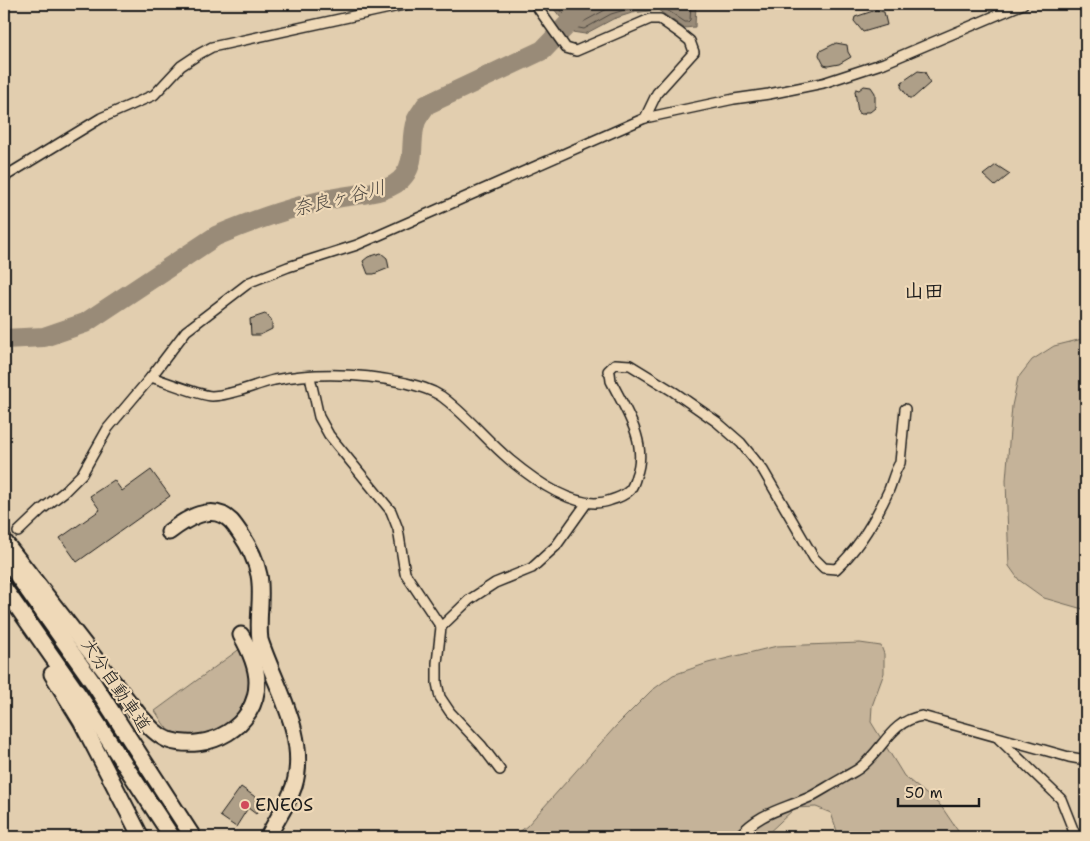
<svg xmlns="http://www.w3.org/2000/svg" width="1090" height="841" font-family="'Shantell Sans','Klee One',sans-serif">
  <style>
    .green { fill: #c5b399; stroke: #70685a }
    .water { fill: #998b78; stroke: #675f53 }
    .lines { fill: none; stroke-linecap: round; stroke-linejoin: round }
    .shore { stroke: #4e4841; stroke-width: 1 }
    .river { stroke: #998b78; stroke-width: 20 }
    .building { fill: #ae9f88; stroke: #1c1c1c }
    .minor-casing { stroke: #1c1c1c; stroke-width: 12 }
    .motorway-casing { stroke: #1c1c1c; stroke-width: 19 }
    .minor { stroke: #efd9b8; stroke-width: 9 }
    .motorway { stroke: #efd9b8; stroke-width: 15 }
    .poi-dot { fill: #d1495b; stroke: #efd9b8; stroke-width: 2 }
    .labels { text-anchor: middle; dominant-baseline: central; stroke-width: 4.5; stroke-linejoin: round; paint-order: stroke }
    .street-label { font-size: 18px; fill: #1c1c1c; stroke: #efd9b8 }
    .poi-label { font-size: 18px; fill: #1c1c1c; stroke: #efd9b8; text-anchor: start }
    .water-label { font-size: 19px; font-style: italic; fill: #4e4841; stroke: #efd9b8 }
    .quarter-label { font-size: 20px; font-weight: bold; fill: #1c1c1c; stroke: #efd9b8 }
  </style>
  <rect width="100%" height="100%" fill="#e2ceaf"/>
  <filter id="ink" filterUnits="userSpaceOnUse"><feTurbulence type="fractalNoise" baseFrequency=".02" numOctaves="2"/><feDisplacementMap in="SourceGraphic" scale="10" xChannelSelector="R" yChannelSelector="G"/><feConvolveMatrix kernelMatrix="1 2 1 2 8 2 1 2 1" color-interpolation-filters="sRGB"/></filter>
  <g filter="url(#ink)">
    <g class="green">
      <polygon points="1086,338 1086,610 1044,598 1019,580 1009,566 1006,480 1012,406 1018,378 1032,360 1054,346"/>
      <polygon points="860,643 881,646 884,654 884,673 872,706 871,722 904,776 941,806 962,837 839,837 831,813 816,807 795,808 764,837 513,837 527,826 616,726 651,691 673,675 708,663 777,646"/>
      <path d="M241 648C246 661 251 675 248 689 243 718 221 732 194 735 186 736 175 734 168 729 163 725 159 716 155 711Z"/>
    </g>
    <polygon class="water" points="550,4 696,4 695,27 684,28 658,10 632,13 613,19 585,34 572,32"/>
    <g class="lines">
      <g class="shore">
        <polyline points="556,4 574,27 584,29 611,14 631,8 657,5 661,6 685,22 688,22 690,20 691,4"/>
        <polyline points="563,4 577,21 583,22 607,9 624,4"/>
      </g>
      <path class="river" d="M4 339 44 337 85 323 216 236C261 217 307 201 355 195 370 193 394 190 404 176 417 159 409 140 416 121 418 116 423 110 426 105L543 50 587 4"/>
    </g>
    <g class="building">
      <polygon points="876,10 884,12 887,25 863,32 854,21 855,17"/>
      <polygon points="836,43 847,45 848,52 851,57 839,64 828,66 824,65 819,55 820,51"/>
      <polygon points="918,71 925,72 930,83 913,98 909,98 901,87 902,82"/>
      <polygon points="864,86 871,87 875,93 875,108 870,112 865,112 864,114 861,114 858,113 855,91 856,89 859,90"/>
      <polygon points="996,165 1010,174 995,186 983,175"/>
      <polygon points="381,253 387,258 389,268 374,274 368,274 363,261 368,257"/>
      <polygon points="265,314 268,316 272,322 272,329 260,335 251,335 250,319"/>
      <polygon points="151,470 170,496 77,562 60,538 100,510 90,496 114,480 122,491"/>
      <polygon points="241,787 264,803 256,814 248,808 236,827 220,816"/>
    </g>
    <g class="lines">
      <defs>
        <g id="minor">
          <polyline points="535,4 566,48 576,51 650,19 660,19 680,33 690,41 694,52 657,93 645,118"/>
          <polyline points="4,177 101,118 154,95 181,66 199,54 212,47 408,4"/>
          <path d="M151 377C164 381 201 396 212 396 234 395 253 385 274 380 317 372 363 374 406 383 418 386 430 389 441 396 466 414 486 440 510 460 534 480 578 513 611 500 618 498 625 495 630 490 633 486 635 480 636 476 649 443 625 409 611 381L610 373 608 371 615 364 630 365 674 392 717 422 741 443 763 470 814 558 824 568 836 569C859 548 875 520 888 492 892 483 895 469 900 463L905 409"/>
          <polyline points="310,377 319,417 329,435 391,511 398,529 405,573 441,627 437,663 437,683 440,697 450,712 481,745 500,770"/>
          <polyline points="18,532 41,510 64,492 82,474 108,428 151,377 186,331 250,282 288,267 357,245 645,118 734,99 769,94 823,83 884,63 1023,4"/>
          <polyline points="441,627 469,600 495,583 532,568 556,546 586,504"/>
          <polyline points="999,739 1061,799 1076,837"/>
          <path d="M738 837C760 812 781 810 810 797 821 791 832 784 843 778 849 774 857 771 862 766 884 748 891 721 922 716L1069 757 1086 760"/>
        </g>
        <g id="motorway">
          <path d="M169 532C186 519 212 502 231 521 234 524 237 529 240 533 249 546 256 560 259 575 263 596 257 618 260 640 275 686 309 737 294 786 288 804 276 820 268 837"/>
          <path d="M4 541 139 715C148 725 156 735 168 740 208 753 257 727 257 682 257 665 249 649 241 635"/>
          <polyline points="7,561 94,684 193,837"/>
          <polyline points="4,588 81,698 172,837"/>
          <polyline points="52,674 81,721 141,837"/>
        </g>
      </defs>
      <use href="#minor" class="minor-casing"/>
      <use href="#motorway" class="motorway-casing"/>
      <use href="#minor" class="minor"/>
      <use href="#motorway" class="motorway"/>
    </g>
  </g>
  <circle class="poi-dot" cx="245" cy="805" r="5"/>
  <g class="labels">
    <g class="street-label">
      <text transform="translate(116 685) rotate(56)">大分自動車道</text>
    </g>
    <g class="poi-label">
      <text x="255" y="805">ENEOS</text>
    </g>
    <g class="water-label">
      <text transform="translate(339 198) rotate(-14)">奈良ヶ谷川</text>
    </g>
    <g class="quarter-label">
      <text x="924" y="291">山田</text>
    </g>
  </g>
  <rect width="1090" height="841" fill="none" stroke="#efd9b8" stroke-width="20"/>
  <rect x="10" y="10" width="1070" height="821" fill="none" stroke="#1c1c1c" stroke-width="2" filter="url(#ink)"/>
  <path d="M898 798v8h81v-8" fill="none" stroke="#1c1c1c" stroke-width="2.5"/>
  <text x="905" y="798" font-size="15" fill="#1c1c1c" stroke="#efd9b8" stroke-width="4" paint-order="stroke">50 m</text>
</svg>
